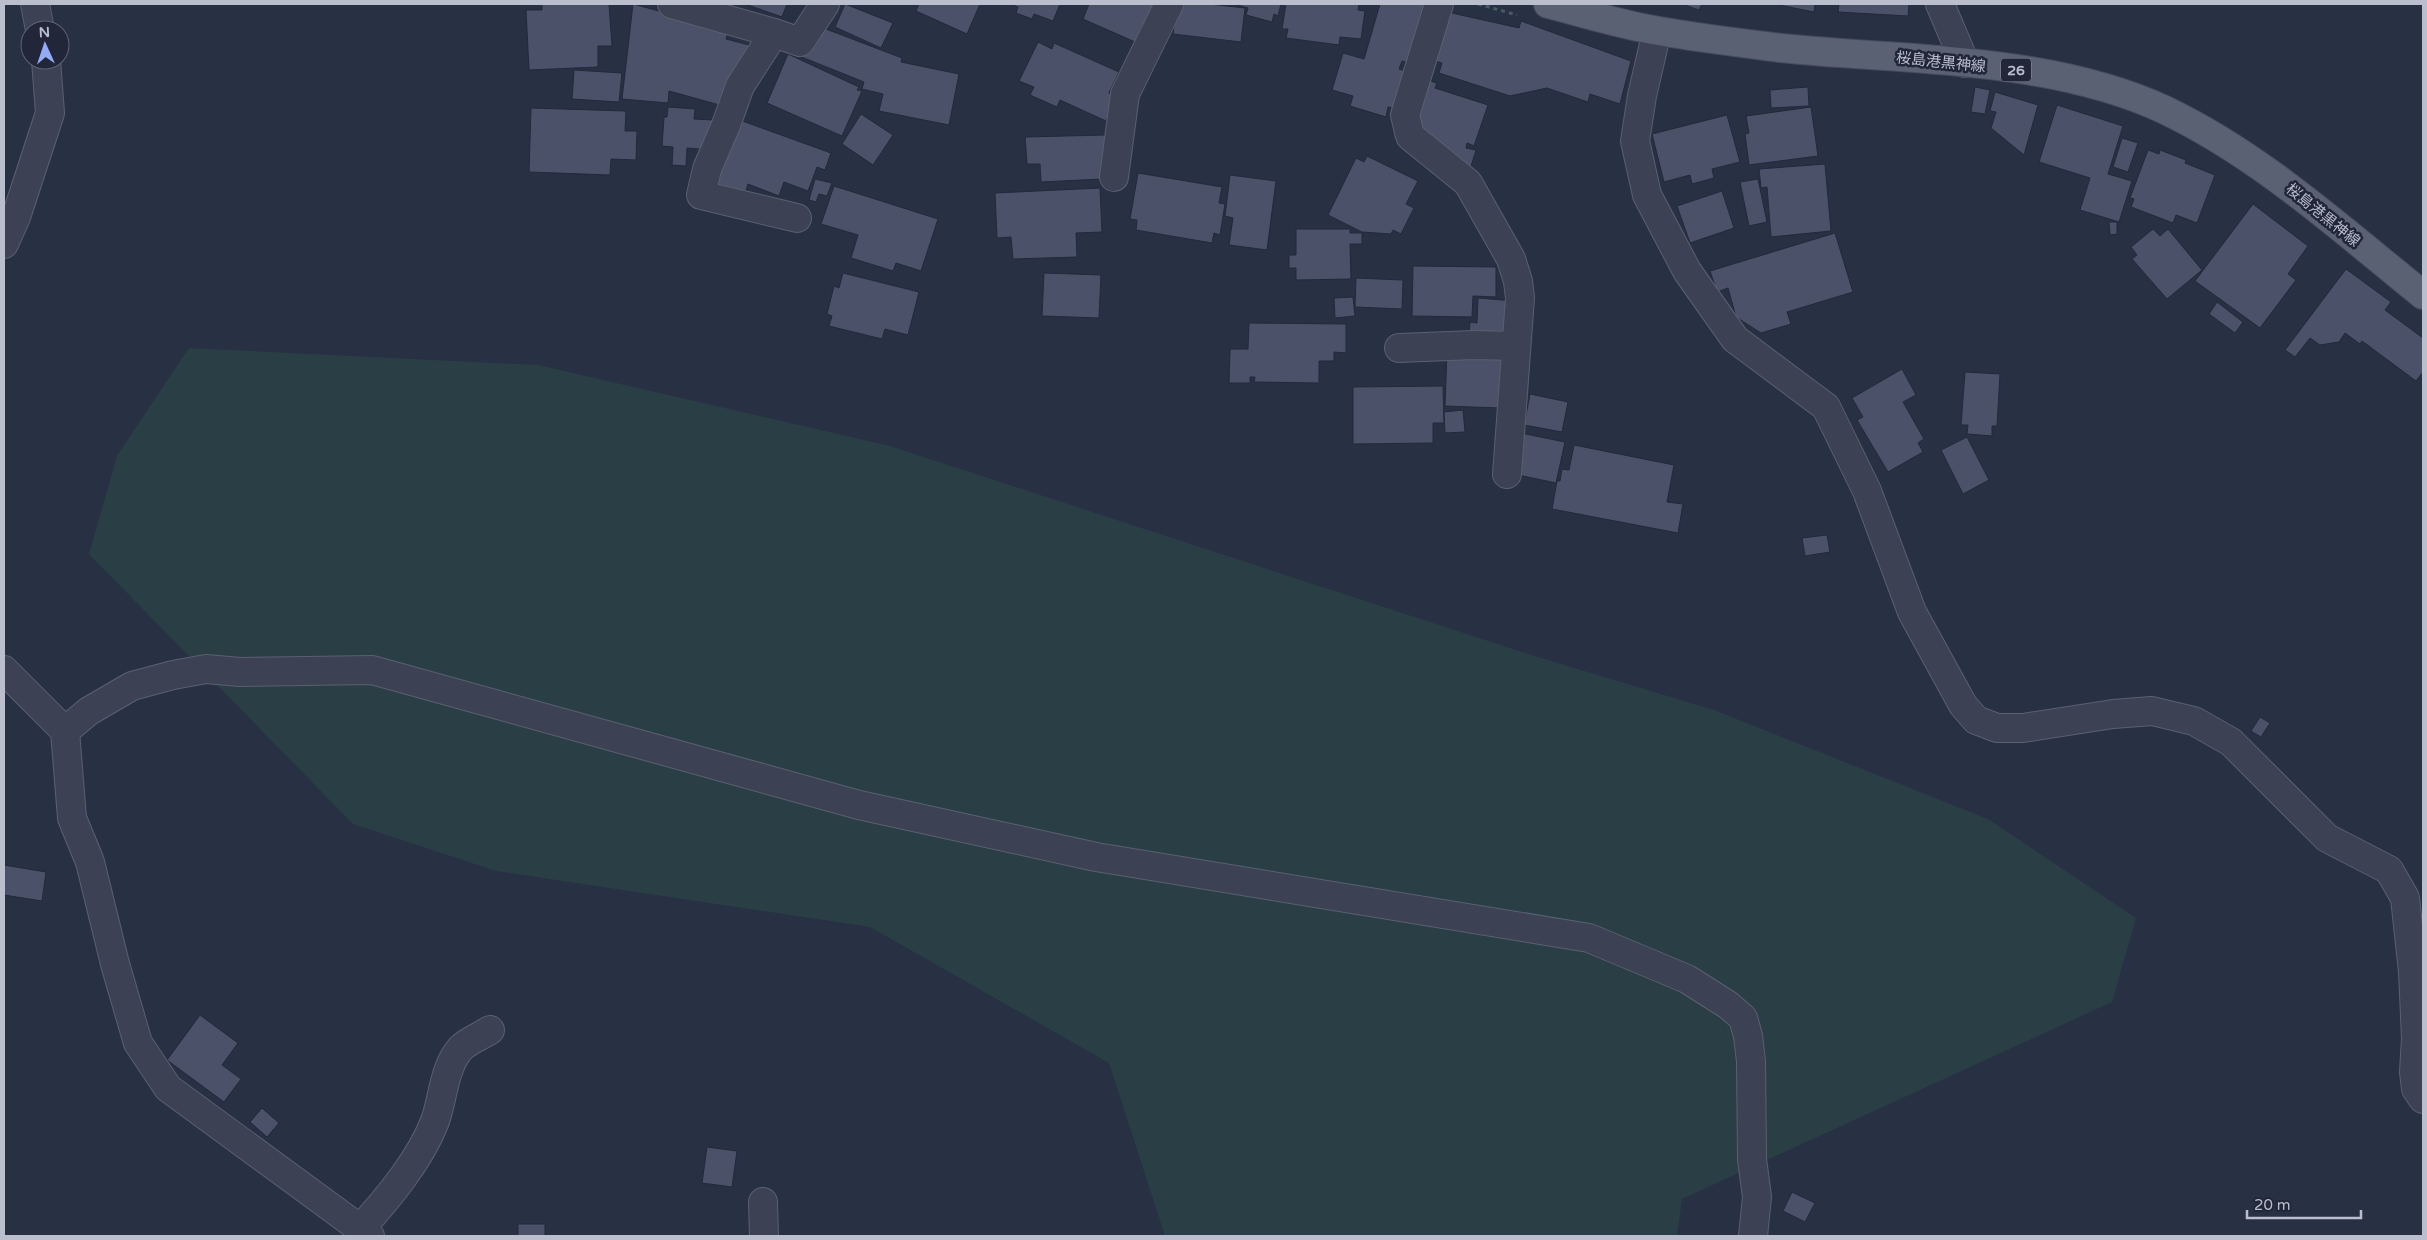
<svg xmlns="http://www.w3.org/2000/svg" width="2427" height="1240" font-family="'Varela Round','Noto Sans JP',sans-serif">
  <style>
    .green { fill: #2a3e45 }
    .building { fill: #4a5168; stroke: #23293b }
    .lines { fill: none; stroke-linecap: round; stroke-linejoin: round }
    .minor-casing { stroke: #5b6071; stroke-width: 30 }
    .primary-casing { stroke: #464b5d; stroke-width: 30 }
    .path { stroke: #485b61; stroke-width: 3; stroke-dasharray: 4 4; stroke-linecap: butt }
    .minor { stroke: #3c4253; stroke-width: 28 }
    .primary { stroke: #5a6173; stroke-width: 28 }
    .labels { text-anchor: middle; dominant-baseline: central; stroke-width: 5; stroke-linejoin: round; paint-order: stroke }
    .shield { fill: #212739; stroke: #8c91a1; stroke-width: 1 }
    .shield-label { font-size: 14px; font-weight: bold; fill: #babecd }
    .street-label { font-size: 15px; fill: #babecd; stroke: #212739 }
  </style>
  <rect width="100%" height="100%" fill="#283044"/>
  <polygon class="green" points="189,348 538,365 890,446 1528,654 1714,710 1988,819 2136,918 2112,1002 1682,1199 1677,1236 1165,1236 1109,1063 870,927 496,871 353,824 89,554 117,456"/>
  <g class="building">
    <polygon points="542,4 609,4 612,46 598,46 598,67 529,70 526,10 542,10"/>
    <polygon points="633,4 729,30 726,39 749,45 738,83 723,106 669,91 668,103 622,99"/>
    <polygon points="745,4 787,4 782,17"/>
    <polygon points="845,4 893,23 881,48 835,27"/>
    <polygon points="919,4 980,4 967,34 916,11"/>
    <polygon points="1010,4 1060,4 1053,21 1034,14 1032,19 1016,13 1018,7"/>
    <polygon points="1089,4 1156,4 1148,29 1142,26 1135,42 1083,19"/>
    <polygon points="1177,4 1209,4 1245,8 1241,42 1173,34"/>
    <polygon points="1234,4 1281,4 1278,16 1274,14 1272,22 1246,15 1248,8"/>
    <polygon points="1286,4 1359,4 1358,10 1365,11 1361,39 1340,37 1339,45 1286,38 1288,29 1282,29"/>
    <polygon points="1380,4 1430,4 1412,64 1402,61 1399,69 1409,72 1398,109 1388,107 1386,117 1350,106 1353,96 1332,90 1343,53 1364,59"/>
    <polygon points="1682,4 1702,4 1699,10"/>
    <polygon points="1774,4 1815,4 1814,12"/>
    <polygon points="1839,4 1909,4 1908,16 1838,12"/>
    <polygon points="1443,11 1519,28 1521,21 1631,61 1620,104 1590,94 1588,102 1547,88 1510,96 1439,73 1442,63 1428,59"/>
    <polygon points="826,29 902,58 901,62 959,74 949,125 879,111 883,94 862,89 864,82 799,56"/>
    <polygon points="1038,42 1052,49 1054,43 1119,72 1109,93 1117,97 1106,121 1060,100 1057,107 1030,95 1034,87 1019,81"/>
    <polygon points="788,54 859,87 857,90 862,91 842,136 767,103"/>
    <polygon points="574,70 622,73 619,102 572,99"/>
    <polygon points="1423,79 1437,83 1435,88 1488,105 1474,146 1467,143 1466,148 1476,150 1468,176 1411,117"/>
    <polygon points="1808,87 1809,106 1771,108 1770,90"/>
    <polygon points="1975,87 1990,90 1985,114 1971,112"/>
    <polygon points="1995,92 2038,105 2024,155 1991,128 1996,112 1990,111"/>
    <polygon points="2057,105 2123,126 2108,174 2132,181 2119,222 2080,210 2090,178 2039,162"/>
    <polygon points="668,107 695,109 694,119 714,120 712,150 687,148 686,166 672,165 673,147 662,146 664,117 667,117"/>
    <polygon points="1811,107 1818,156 1749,165 1745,134 1749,133 1746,116"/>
    <polygon points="531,108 626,111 625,131 637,131 636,160 611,159 610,175 529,172"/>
    <polygon points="861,114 893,135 873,165 842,144"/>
    <polygon points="1727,115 1740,162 1712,169 1714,178 1692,184 1690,175 1664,182 1652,134"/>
    <polygon points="734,118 831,153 825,170 817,167 808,191 784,182 779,196 748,184 744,197 709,184"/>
    <polygon points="1106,135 1102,179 1041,182 1040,164 1027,164 1025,137"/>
    <polygon points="2122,138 2138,143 2128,172 2113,167"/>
    <polygon points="2148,150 2159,154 2160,150 2186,160 2185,163 2215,175 2197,223 2176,215 2173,223 2131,207 2134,199 2130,198"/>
    <polygon points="1367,156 1418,181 1406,204 1414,208 1401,234 1393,230 1391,234 1362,232 1328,215 1356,158 1364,162"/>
    <polygon points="1825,164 1831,231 1771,237 1767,187 1761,188 1759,169"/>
    <polygon points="1138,173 1222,187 1219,203 1225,204 1220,235 1214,233 1212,243 1136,230 1137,220 1130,219"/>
    <polygon points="1230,175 1276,181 1267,250 1229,245 1233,218 1225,216"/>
    <polygon points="815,179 832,183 827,196 819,194 816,202 809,200"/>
    <polygon points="1758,179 1767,222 1749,226 1740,182"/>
    <polygon points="834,186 938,219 921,271 896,263 893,271 851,258 858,235 821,224"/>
    <polygon points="1100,188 1102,232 1076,233 1077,257 1013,259 1011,237 997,238 995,193"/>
    <polygon points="1722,191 1734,228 1690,243 1677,206"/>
    <polygon points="2253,204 2308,246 2288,274 2296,280 2260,328 2195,281"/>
    <polygon points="2109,222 2117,222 2117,234 2110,235"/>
    <polygon points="1296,229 1350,229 1350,233 1362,233 1362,244 1350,244 1351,279 1296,280 1296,268 1289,268 1289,255 1296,255"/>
    <polygon points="2153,229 2160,236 2168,229 2202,270 2167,299 2132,259 2137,255 2131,247"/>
    <polygon points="1835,233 1853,292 1787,312 1791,324 1761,333 1736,317 1728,288 1717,292 1710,271"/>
    <polygon points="1413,266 1496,267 1496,297 1473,296 1472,317 1412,316"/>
    <polygon points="2346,269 2391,302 2385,310 2423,338 2423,372 2416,381 2362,341 2360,344 2345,333 2339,342 2320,345 2310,338 2295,357 2285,350"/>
    <polygon points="843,273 919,292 908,335 885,329 882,339 829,326 832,316 827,314 834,286 839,288"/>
    <polygon points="1044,273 1101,275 1099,318 1042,316"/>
    <polygon points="1356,278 1403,280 1402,309 1355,307"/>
    <polygon points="1353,297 1355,316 1335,318 1334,298"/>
    <polygon points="1478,298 1514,301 1512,338 1469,335 1470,322 1477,323"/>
    <polygon points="2217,302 2243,322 2235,333 2209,314"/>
    <polygon points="1249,323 1346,324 1346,353 1334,352 1334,361 1319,361 1319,383 1254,382 1255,377 1250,377 1250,383 1229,383 1230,349 1248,349"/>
    <polygon points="1447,351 1503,353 1501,408 1445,406"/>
    <polygon points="1902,369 1916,395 1903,402 1924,439 1918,443 1923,452 1888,472 1857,420 1863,417 1852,398"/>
    <polygon points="1965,372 2000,374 1997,426 1992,426 1992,436 1967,434 1968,425 1961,425"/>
    <polygon points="1443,386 1444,423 1433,423 1433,443 1353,444 1353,387"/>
    <polygon points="1530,394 1568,402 1562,432 1524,425"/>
    <polygon points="1463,410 1465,432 1445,433 1444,412"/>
    <polygon points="1521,433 1565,442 1556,483 1513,474"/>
    <polygon points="1967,437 1989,480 1963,494 1941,450"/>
    <polygon points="1574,445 1674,465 1667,502 1683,504 1678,533 1552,509 1557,481 1560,481 1562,469 1569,470"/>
    <polygon points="1827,535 1830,552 1805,556 1802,538"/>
    <polygon points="2260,717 2270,723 2261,737 2251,731"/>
    <polygon points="4,865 46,872 42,901 4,895"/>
    <polygon points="200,1015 238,1043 222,1065 241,1079 224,1102 167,1060"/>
    <polygon points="262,1108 279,1123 267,1137 250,1122"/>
    <polygon points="707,1147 737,1151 732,1187 702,1183"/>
    <polygon points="1792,1192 1815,1203 1805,1222 1783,1211"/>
    <rect x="518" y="1224" width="27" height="12"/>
  </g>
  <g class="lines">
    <defs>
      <g id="minor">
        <polyline points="35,4 40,30"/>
        <polyline points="672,4 774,33 800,42 825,4"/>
        <polyline points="1439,4 1405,115 1410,136 1468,183 1511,259 1518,281 1520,298 1507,474"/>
        <polyline points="1940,4 1965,63"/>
        <polyline points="1657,31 1642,96 1635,141 1647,195 1687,271 1735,339 1826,407 1867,491 1912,612 1963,705 1976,720 1997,728 2023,728 2113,714 2152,711 2194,721 2231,742 2327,838 2389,870 2405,898 2413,972 2416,1038 2414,1072 2416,1089 2423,1099"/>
        <polyline points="774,33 740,86 726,125 707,169 701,195 797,218"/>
        <polyline points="1114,177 1125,94 1169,4"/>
        <polyline points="4,244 16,217 50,113 46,60"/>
        <polyline points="1399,348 1474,345 1515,346"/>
        <polyline points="4,670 65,731 72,818 90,862 115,964 138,1043 168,1088 370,1236"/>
        <polyline points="65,731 89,711 132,686 173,675 206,669 240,672 372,670 859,805 1096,857 1589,938 1687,979 1728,1005 1743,1018 1748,1036 1751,1061 1752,1159 1757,1197 1753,1236"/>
        <polyline points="763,1202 764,1236"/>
        <path d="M361 1228C388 1198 420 1160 435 1121 443 1099 444 1066 461 1048 468 1041 481 1036 490 1030"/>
      </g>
      <path id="primary" d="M1548 4C1584 13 1622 25 1659 31 1699 38 1741 43 1781 48 1906 61 2049 56 2165 110 2261 156 2341 229 2423 295"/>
    </defs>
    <use href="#minor" class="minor-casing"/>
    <use href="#primary" class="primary-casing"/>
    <polyline class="path" points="1478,4 1517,15"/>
    <use href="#minor" class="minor"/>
    <use href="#primary" class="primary"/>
  </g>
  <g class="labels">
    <rect class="shield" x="2001" y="58.5" width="30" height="23" rx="4"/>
    <g class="shield-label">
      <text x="2016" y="70">26</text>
    </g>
    <g class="street-label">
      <text transform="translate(1941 62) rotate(6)">桜島港黒神線</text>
      <text transform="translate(2323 215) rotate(39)">桜島港黒神線</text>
    </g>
  </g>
  <rect width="2427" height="1240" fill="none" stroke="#babecd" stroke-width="10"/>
  <g transform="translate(45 45) rotate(357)"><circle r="24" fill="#212739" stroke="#5e6374"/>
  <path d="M0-4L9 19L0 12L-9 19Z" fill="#94acf7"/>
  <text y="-8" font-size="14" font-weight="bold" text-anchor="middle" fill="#babecd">N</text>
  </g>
  <path d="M2247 1210v8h114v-8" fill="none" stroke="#babecd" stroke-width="2.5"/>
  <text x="2254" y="1210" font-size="15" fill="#babecd" stroke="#212739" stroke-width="4" paint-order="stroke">20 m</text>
</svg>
